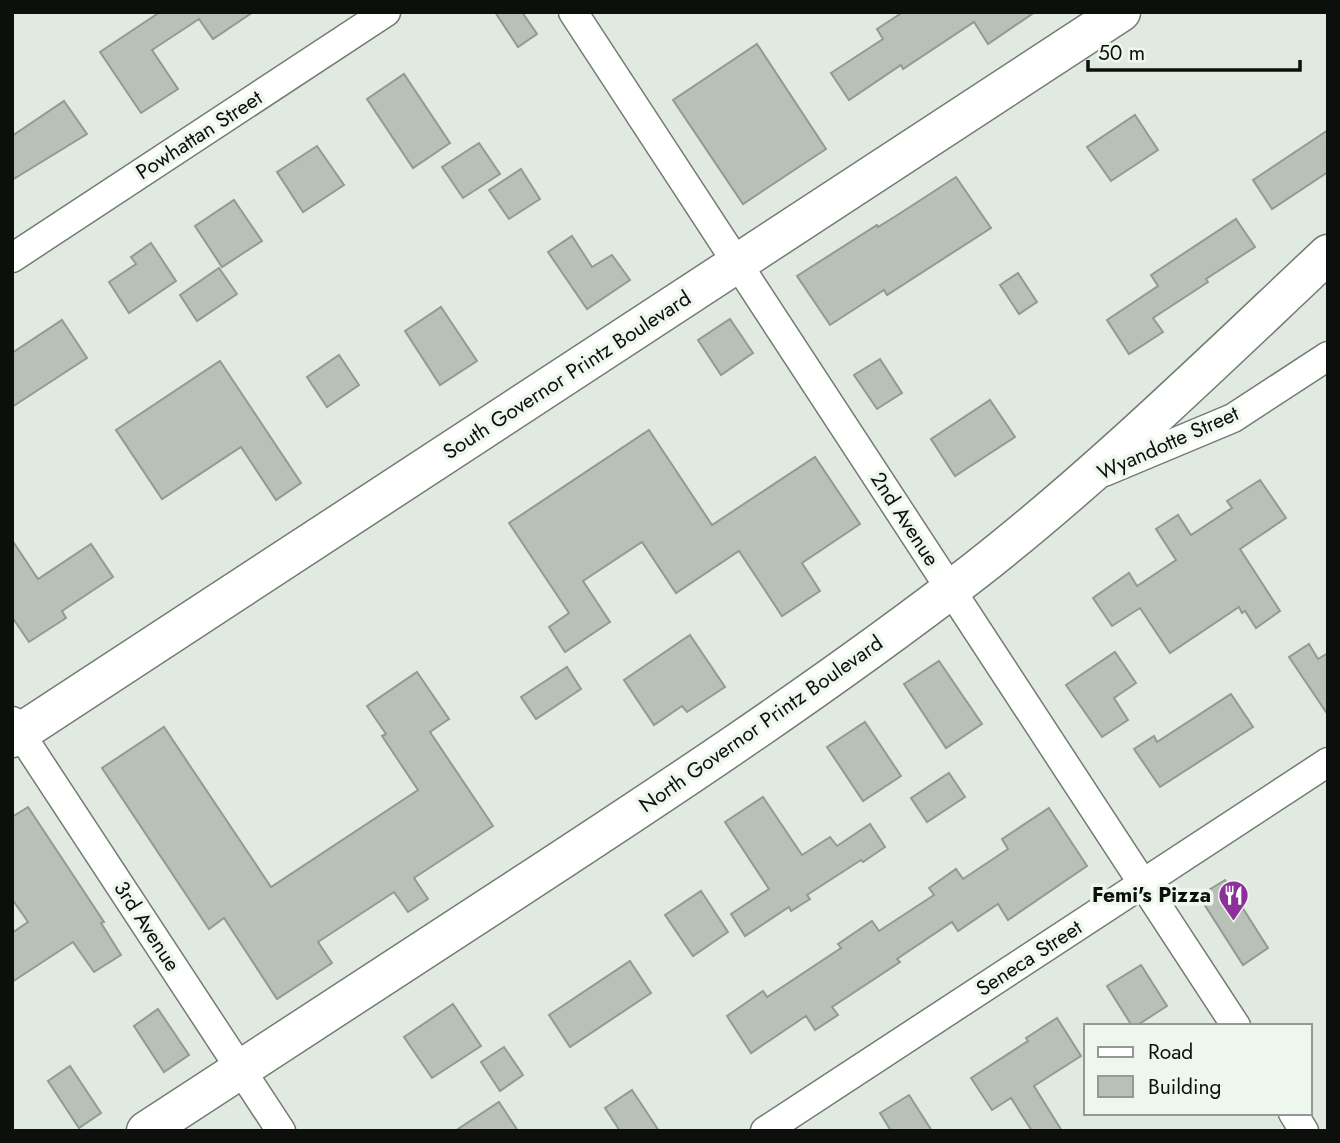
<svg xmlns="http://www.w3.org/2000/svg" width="1340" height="1143" font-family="Jost,sans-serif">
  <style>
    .building { fill: #b8c0b7; stroke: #929a91; stroke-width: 2 }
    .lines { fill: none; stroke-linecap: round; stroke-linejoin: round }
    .minor-casing { stroke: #737b72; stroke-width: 31 }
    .primary-casing { stroke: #737b72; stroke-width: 41 }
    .minor { stroke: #fff; stroke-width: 28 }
    .primary { stroke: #fff; stroke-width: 38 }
    .labels { text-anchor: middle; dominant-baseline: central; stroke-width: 7; stroke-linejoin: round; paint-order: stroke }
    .street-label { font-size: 21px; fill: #0c0f0c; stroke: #eef7ed }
    .poi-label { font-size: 21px; font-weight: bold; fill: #0c0f0c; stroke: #eef7ed; text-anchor: end }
  </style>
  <rect width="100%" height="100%" fill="#e1eae0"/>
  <g class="building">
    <polygon points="160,12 253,12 213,39 199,19 152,50 178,89 141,113 100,52"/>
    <polygon points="495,12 522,12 537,34 518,47"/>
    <polygon points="903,12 1035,12 988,44 974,22 903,69 901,65 849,100 831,73 883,39 877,29"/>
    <polygon points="757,44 826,149 743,204 673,100"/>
    <polygon points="404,74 450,143 413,168 367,99"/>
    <polygon points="64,101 87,134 12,180 12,136"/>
    <polygon points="1135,115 1158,150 1111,181 1087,147"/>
    <polygon points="1328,130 1328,172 1272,209 1253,180"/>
    <polygon points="479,143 500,174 463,198 442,167"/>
    <polygon points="317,146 344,185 303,212 277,172"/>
    <polygon points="521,169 540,199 509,219 489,190"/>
    <polygon points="956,177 991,228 887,295 884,290 830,325 797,276 877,225 878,227 899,214"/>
    <polygon points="234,200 262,241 222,267 195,226"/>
    <polygon points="1236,219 1255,247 1206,279 1208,282 1153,318 1163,332 1129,354 1107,320 1158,286 1151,275"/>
    <polygon points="572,236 592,267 612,255 630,280 587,309 548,252"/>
    <polygon points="151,243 176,281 129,313 109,282 136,264 131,257"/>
    <polygon points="219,268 237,294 197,321 180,295"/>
    <polygon points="1018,273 1037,302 1019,314 1000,285"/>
    <polygon points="441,307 477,361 440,385 405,331"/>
    <polygon points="730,319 753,353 721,375 698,340"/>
    <polygon points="62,320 87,358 12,407 12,353"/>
    <polygon points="339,355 359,385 327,407 307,377"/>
    <polygon points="880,359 902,393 877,409 854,375"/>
    <polygon points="220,361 301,483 276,500 241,447 162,499 116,430"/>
    <polygon points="990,400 1015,437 955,476 931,439"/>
    <polygon points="649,430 712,525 815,457 860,524 802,563 820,591 782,616 739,551 676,593 642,542 583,581 610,622 565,652 549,627 569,613 509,523"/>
    <polygon points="1260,480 1286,518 1240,549 1280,611 1256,628 1245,611 1242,613 1239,607 1170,653 1140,608 1112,626 1093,598 1129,573 1137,586 1176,560 1156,529 1178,515 1191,535 1232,508 1227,501"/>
    <polygon points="12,540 38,579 91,544 113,577 62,611 66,618 29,642 12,617"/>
    <polygon points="690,635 725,687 687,712 682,706 654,725 624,680"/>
    <polygon points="1309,644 1318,659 1328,653 1328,715 1289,657"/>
    <polygon points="1115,652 1136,683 1114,698 1128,720 1102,737 1066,685"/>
    <polygon points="939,661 982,724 946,748 904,684"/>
    <polygon points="567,667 581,689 536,719 521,697"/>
    <polygon points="417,672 449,719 430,732 493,826 414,878 428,899 408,912 394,892 318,942 332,963 277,999 224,918 209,929 102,768 164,727 271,887 418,790 382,736 386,734 367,706"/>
    <polygon points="1231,694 1253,727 1160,787 1134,749 1154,736 1157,742"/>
    <polygon points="865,722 901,776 863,801 827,747"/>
    <polygon points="949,773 965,797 927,822 911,798"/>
    <polygon points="763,797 802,855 830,837 837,846 870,824 885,847 863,862 861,860 807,895 810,899 791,911 789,907 745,936 731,914 769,889 725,822"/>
    <polygon points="28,807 104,922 101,923 121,955 94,972 73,942 12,982 12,933 28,922 12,899 12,817"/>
    <polygon points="1049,808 1087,866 1008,920 998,904 958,931 952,922 897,959 900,962 832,1007 838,1015 815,1030 806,1016 751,1053 727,1016 763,991 767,997 841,948 838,944 872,921 879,931 934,895 929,888 956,869 963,879 1008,849 1002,839"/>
    <polygon points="1225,880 1268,948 1243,965 1199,896"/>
    <polygon points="701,891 728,932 693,956 665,915"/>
    <polygon points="630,961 651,993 570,1047 549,1015"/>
    <polygon points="1141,965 1167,1006 1136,1026 1132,1026 1107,986"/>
    <polygon points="453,1004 481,1046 432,1078 404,1037"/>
    <polygon points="158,1009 189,1055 164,1072 134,1026"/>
    <polygon points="1057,1018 1081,1056 1034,1086 1062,1131 1032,1131 1011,1098 992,1110 971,1078 1028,1041 1026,1038"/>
    <polygon points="504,1047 523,1075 500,1091 481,1062"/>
    <polygon points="70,1066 101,1113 79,1128 48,1081"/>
    <polygon points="632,1090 659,1131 620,1131 605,1108"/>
    <polygon points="909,1095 932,1131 891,1131 880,1113"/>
    <polygon points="499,1102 518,1131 455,1131"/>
  </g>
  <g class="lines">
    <defs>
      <g id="minor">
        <polyline points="573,12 1236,1026"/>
        <polyline points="12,258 386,12"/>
        <polyline points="1104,472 1233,418 1328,356"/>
        <polyline points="12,721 281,1131"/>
        <polyline points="1293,1113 1304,1131"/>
        <polyline points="765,1131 1328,762"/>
      </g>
      <g id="primary">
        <polyline points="12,738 1121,12"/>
        <path d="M146 1131C264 1054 382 977 500 900 661 795 822 689 975 571 1099 474 1213 362 1328 254"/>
      </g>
    </defs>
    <use href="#minor" class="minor-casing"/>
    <use href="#primary" class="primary-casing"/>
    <use href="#minor" class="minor"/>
    <use href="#primary" class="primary"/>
  </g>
  <defs>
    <symbol id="restaurant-pin" viewBox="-11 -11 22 30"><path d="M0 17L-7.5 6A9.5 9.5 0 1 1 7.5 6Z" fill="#8d309a" stroke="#eef7ed"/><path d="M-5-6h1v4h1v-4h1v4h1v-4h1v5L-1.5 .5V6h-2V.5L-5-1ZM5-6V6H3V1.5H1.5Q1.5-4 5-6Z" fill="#fff"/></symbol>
  </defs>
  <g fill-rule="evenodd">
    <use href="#restaurant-pin" x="1216" y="878" width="35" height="47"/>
  </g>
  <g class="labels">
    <g class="street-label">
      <text transform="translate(199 135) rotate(-33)">Powhattan Street</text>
      <text transform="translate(567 375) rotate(-33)">South Governor Printz Boulevard</text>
      <text transform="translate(1168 443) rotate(-24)">Wyandotte Street</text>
      <text transform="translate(905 519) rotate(57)">2nd Avenue</text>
      <text transform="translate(761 724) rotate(-35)">North Governor Printz Boulevard</text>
      <text transform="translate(147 926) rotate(57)">3rd Avenue</text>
      <text transform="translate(1029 958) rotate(-33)">Seneca Street</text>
    </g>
    <g class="poi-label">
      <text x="1211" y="895">Femi's Pizza</text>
    </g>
  </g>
  <rect width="1340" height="1143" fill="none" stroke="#0c0f0c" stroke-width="28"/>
  <rect x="1084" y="1024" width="228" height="91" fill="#eef7ed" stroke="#949a93" stroke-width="2"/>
  <rect x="1098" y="1047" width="35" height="10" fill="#ffffff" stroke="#949a93" stroke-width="2"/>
  <text x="1148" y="1059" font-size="21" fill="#0c0f0c">Road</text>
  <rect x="1098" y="1076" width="35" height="21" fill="#b8c0b7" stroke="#949a93" stroke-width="2"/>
  <text x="1148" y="1094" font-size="21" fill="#0c0f0c">Building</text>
  <path d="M1088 60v10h212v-10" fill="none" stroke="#0c0f0c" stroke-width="3.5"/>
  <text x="1098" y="60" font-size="21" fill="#0c0f0c" stroke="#eef7ed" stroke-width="5" paint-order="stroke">50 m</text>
</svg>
